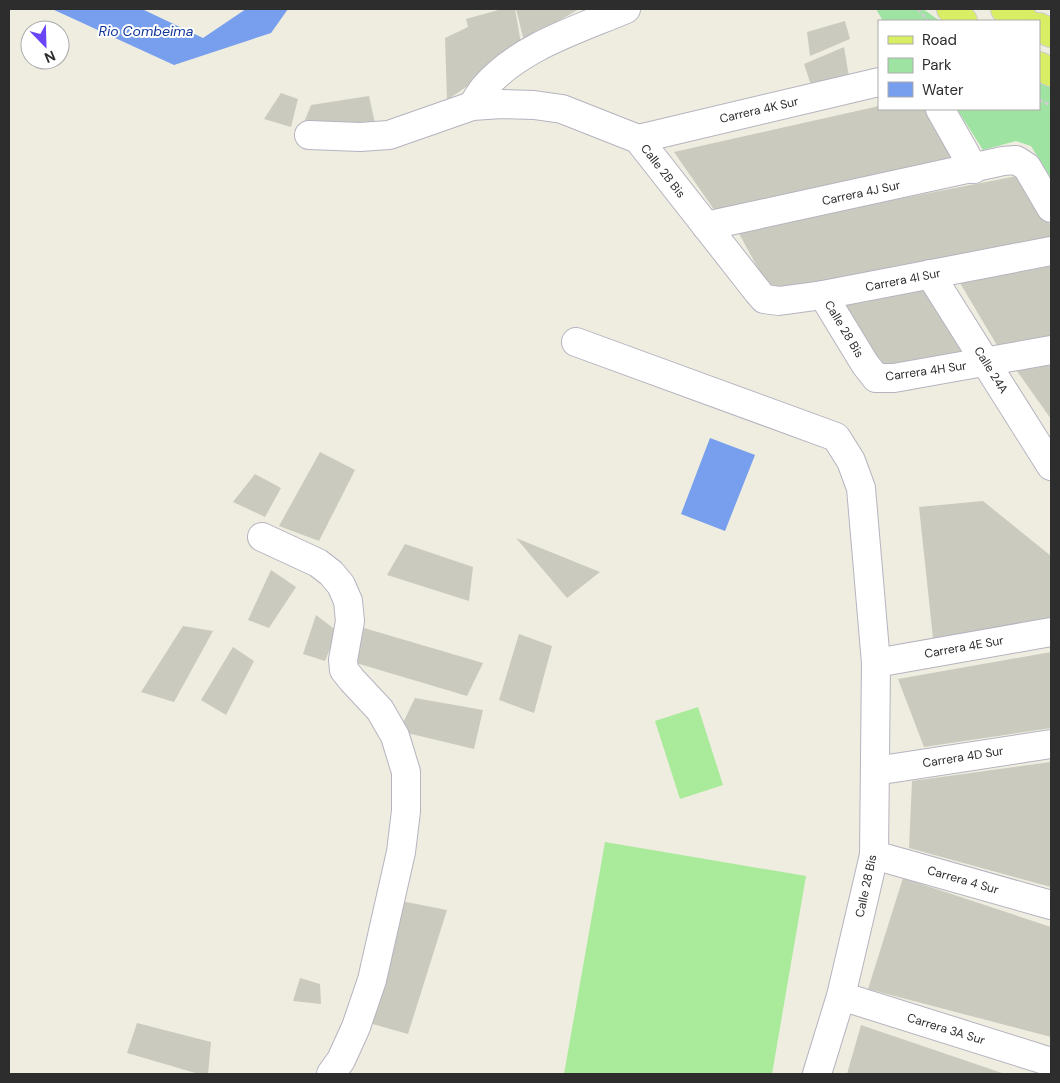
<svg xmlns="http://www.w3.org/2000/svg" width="1060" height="1083" font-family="'DM Sans',sans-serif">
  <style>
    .green { fill: #9ee3a2 }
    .pitch { fill: #a9ea9b }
    .water { fill: #779fed }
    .building { fill: #cacabe }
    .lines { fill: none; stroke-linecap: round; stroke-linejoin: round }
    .minor-casing { stroke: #b6b3c0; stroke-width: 30 }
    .major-casing { stroke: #cdcdcd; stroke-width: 30 }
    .path { stroke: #cdcdcd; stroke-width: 3; stroke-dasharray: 4 2.5; stroke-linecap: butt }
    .minor { stroke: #fff; stroke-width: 28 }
    .major { stroke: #d9ee65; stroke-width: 28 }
    .labels { text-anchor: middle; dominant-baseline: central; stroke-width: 4; stroke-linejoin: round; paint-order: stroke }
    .street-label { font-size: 12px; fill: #2d2d2d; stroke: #fff }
    .water-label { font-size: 14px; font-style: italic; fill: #11369d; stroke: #fff }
  </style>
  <rect width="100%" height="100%" fill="#eeede0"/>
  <g class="green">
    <polygon points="876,9 923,9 940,21 883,21"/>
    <polygon points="1039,80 1051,86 1051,178 1031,146 1016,141 983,150 957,109 1039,109"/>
  </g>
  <g class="pitch">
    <polygon points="698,707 723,785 680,799 655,721"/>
    <polygon points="605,842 806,876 772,1074 564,1074"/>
  </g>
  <g class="water">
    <polygon points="52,9 142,9 203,38 246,9 288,9 271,33 174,65"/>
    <polygon points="710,438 755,455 725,531 681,514"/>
  </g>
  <g class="building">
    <polygon points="502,9 515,9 522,49 447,100 445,38 468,27 466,19"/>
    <polygon points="516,9 579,9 524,41"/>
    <polygon points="845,21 850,39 810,56 807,32"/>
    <polygon points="844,47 849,77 814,94 804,64"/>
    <polygon points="281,93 298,99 291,127 264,119"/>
    <polygon points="369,96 376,128 301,130 311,105"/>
    <polygon points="879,106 879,109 936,109 964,158 715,211 674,152"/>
    <polygon points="1017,176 1051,226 1051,245 772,294 737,230"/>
    <polygon points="1051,266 1051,338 998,347 960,283"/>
    <polygon points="929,288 966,351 881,371 845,304"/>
    <polygon points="1051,365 1051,419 1017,371"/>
    <polygon points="320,452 355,470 319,541 279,526"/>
    <polygon points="255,474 281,488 265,517 233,502"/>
    <polygon points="983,501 1051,556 1051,618 933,638 919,507"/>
    <polygon points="516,538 600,572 567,598"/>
    <polygon points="405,544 473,567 469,601 387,575"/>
    <polygon points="271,570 296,587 269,628 248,620"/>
    <polygon points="316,615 337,631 325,661 303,654"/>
    <polygon points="183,626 213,631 174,702 141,692"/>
    <polygon points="364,628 483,663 467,696 346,660"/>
    <polygon points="519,634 552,646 534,713 499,700"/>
    <polygon points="233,647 254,661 226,715 201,700"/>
    <polygon points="1051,652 1051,728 924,747 898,679"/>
    <polygon points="415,698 483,710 474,749 399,731"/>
    <polygon points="1051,762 1051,887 909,848 912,781"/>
    <polygon points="903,878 1051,927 1051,1037 868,989"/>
    <polygon points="396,900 447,910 408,1034 369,1023"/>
    <polygon points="300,978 320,984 321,1004 293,1001"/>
    <polygon points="137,1023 211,1042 208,1074 199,1074 127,1053"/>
    <polygon points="861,1025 1005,1074 847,1074"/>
  </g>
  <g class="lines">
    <defs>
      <g id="minor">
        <path d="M472 106C476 100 480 93 485 87 519 47 579 29 626 9"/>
        <polyline points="940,109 974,169"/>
        <polyline points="309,135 360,137 389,135 472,106 502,104 534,105 562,109 638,139 758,292 764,299 779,301 823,295 1051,251"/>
        <polyline points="638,139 879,82"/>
        <polyline points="706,226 1003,161 1016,160 1027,167 1051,208"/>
        <polyline points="930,274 1051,466"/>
        <polyline points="823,295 865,364 876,378 894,378 1051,350"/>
        <polyline points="576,342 836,437 851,461 861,488 876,663 874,855 841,996 817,1074"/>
        <polyline points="262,537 318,563 331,573 341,585 348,601 350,621 343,660 344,670 352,680 380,710 395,736 406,772 406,811 401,852 372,980 356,1027 341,1060 331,1074"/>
        <polyline points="876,663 1051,632"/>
        <polyline points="875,771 1051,744"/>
        <polyline points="874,855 1051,905"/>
        <polyline points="841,996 1051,1062"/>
      </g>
      <g id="major">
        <polyline points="951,9 963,21"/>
        <polyline points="1005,9 1025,21"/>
        <polyline points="1039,27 1051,33"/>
        <polyline points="1039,66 1051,72"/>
      </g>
    </defs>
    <use href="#minor" class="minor-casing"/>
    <use href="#major" class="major-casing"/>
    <g class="path">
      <polyline points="918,9 928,21"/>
      <polyline points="1039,100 1051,105"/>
    </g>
    <use href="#minor" class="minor"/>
    <use href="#major" class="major"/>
  </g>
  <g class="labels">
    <g class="street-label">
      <text transform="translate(759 110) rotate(-13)">Carrera 4K Sur</text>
      <text transform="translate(663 171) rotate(52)">Calle 2B Bis</text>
      <text transform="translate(861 193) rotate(-12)">Carrera 4J Sur</text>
      <text transform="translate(903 280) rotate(-11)">Carrera 4I Sur</text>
      <text transform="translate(844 329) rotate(59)">Calle 28 Bis</text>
      <text transform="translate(991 370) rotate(58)">Calle 24A</text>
      <text transform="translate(926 371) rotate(-8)">Carrera 4H Sur</text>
      <text transform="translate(964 647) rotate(-10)">Carrera 4E Sur</text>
      <text transform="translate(963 757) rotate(-9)">Carrera 4D Sur</text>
      <text transform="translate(963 880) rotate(16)">Carrera 4 Sur</text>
      <text transform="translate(866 886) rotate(-78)">Calle 28 Bis</text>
      <text transform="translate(946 1029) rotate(17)">Carrera 3A Sur</text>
    </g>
    <g class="water-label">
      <text x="146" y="31">Rio Combeima</text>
    </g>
  </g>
  <rect width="1060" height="1083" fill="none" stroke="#2d2d2d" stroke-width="20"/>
  <rect x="878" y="20" width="162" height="90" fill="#ffffff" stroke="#ababab"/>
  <rect x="888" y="36" width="25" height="8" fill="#d9ee65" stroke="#ababab"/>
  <text x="922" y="45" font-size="15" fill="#2d2d2d">Road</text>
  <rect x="888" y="58" width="25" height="15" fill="#9ee3a2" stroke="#ababab"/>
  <text x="922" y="70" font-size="15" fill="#2d2d2d">Park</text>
  <rect x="888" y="82" width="25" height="15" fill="#779fed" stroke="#ababab"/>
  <text x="922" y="95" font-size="15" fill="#2d2d2d">Water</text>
  <g transform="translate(45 45) rotate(157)"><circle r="24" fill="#ffffff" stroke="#ababab"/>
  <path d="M0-4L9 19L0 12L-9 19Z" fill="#6945f6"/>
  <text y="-8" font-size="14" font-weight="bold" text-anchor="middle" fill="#2d2d2d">N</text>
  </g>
</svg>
